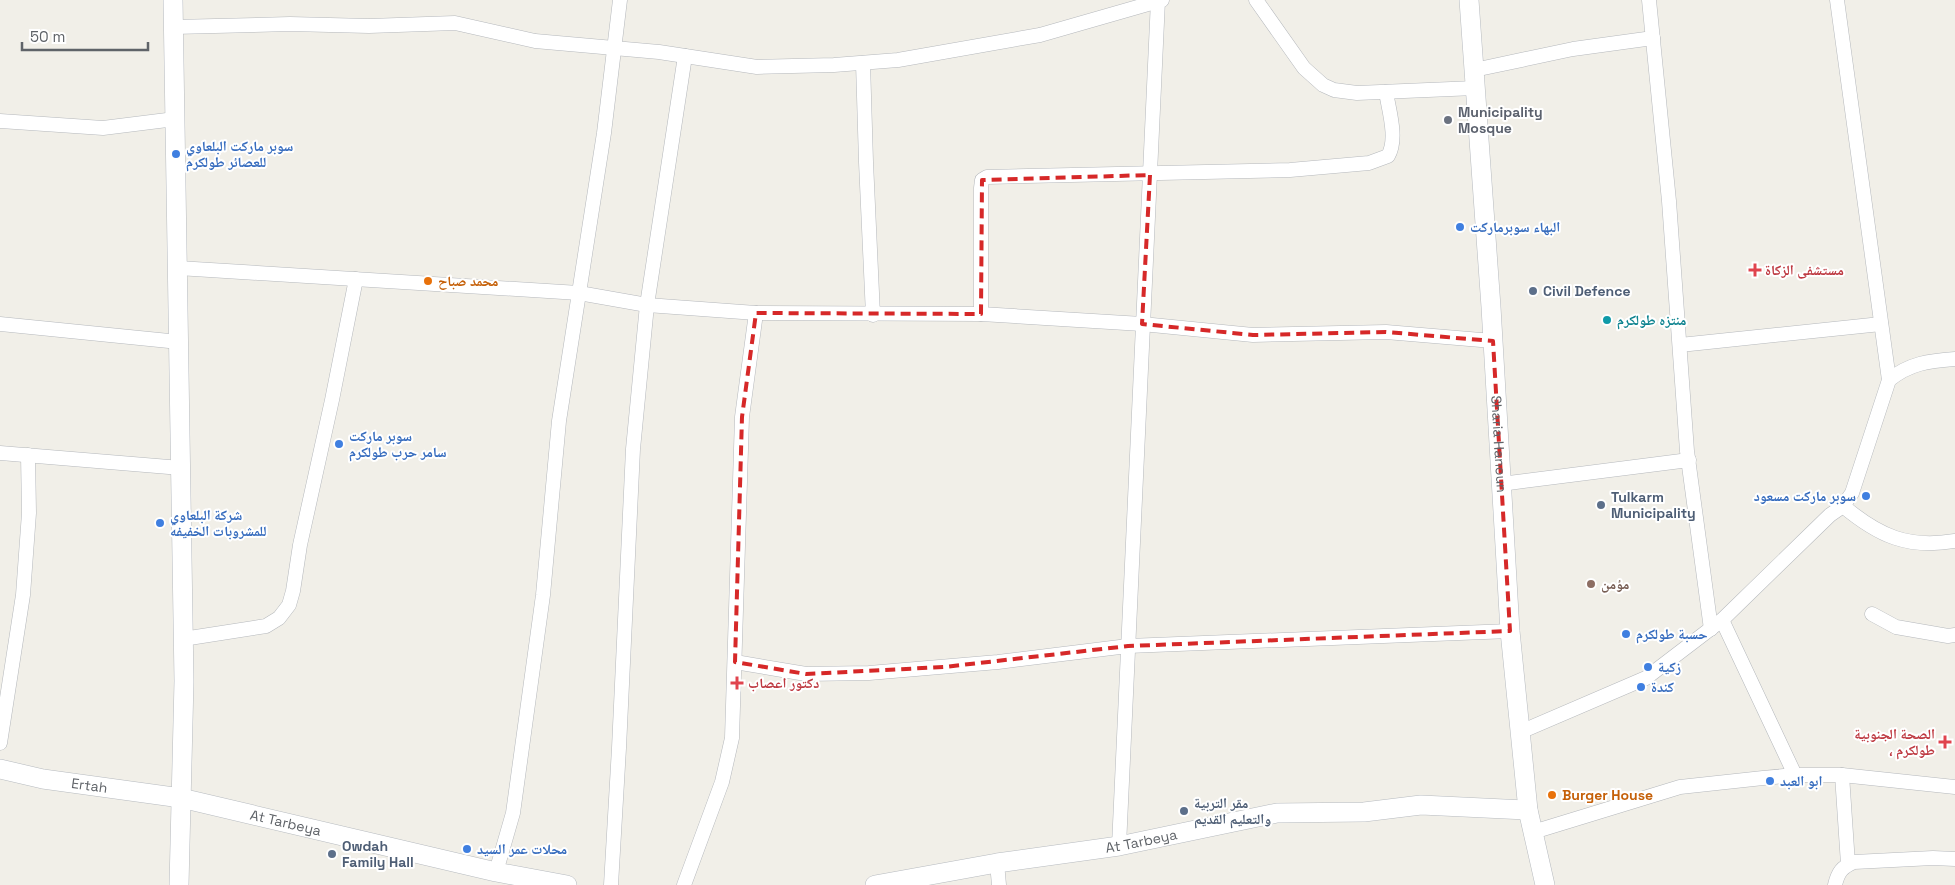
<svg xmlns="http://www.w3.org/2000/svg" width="1955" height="885" font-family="'Space Grotesk','Noto Naskh Arabic',sans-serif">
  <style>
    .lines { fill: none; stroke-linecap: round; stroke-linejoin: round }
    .street-casing { stroke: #b5b8bc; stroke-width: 15 }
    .secondary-casing { stroke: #b6babf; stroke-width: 20 }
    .street { stroke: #fff; stroke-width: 14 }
    .secondary { stroke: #fff; stroke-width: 19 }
    .marked { fill: none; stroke: #d62828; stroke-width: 4; stroke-dasharray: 10 6; stroke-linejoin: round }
    .worship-dot { fill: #6b7280; stroke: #fff; stroke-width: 2 }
    .shop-dot { fill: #3f7fe0; stroke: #fff; stroke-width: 2 }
    .health-dot { fill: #e0444e; stroke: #fff; stroke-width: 2 }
    .food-dot { fill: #e8710a; stroke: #fff; stroke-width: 2 }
    .service-dot { fill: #5c6f8a; stroke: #fff; stroke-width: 2 }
    .culture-dot { fill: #0f9aa8; stroke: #fff; stroke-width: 2 }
    .education-dot { fill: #8d6e63; stroke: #fff; stroke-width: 2 }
    .labels { text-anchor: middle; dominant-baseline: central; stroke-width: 4; stroke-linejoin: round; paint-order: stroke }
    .worship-label { font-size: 14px; font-weight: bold; fill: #5b616d; stroke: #fff; text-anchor: start }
    .shop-label { font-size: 14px; font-weight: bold; fill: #366cbe; stroke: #fff; text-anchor: start }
    .health-label { font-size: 14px; font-weight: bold; fill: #be3a42; stroke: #fff; text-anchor: start }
    .food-label { font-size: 14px; font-weight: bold; fill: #c56008; stroke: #fff; text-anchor: start }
    .service-label { font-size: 14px; font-weight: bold; fill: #4e5e75; stroke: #fff; text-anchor: start }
    .culture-label { font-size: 14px; font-weight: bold; fill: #0d838f; stroke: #fff; text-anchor: start }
    .street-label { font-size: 14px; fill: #5f6368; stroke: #fff }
    .education-label { font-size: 14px; font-weight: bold; fill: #785e54; stroke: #fff; text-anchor: start }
  </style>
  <rect width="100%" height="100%" fill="#f1efe8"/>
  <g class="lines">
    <defs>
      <g id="street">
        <polyline points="1256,0 1304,68 1323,85 1334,90 1357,93 1475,88"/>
        <polyline points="1649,0 1669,201 1687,451 1711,629"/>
        <polyline points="1837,0 1889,380"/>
        <polyline points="174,27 290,24 369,26 455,23 535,41 659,52 757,67 834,65 898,60 1040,35 1162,0"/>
        <polyline points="863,63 866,162 873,315"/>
        <polyline points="1474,70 1573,49 1653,38"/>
        <polyline points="0,121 103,128 175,119"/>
        <polyline points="178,268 579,293 647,305 756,313 981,314 1142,324 1253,335 1386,332 1493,341"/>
        <path d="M981 314V188L982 180 987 177 1290 170 1369 163 1388 156C1398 139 1389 111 1386 92"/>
        <polyline points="0,324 179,342"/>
        <polyline points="1680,345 1881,324"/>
        <polyline points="0,453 181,468"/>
        <polyline points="1501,484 1689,460"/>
        <path d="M1843 506C1879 536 1908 549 1955 541"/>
        <polyline points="1872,614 1896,627 1948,636 1955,635"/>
        <polyline points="1722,620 1795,775"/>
        <polyline points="183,639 266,626 279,618 289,605 293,591 300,545 332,400 356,279"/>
        <polyline points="735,662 806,674 869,673 998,662 1128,646 1510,631"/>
        <path d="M1520 732 1646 678 1722 620 1830 515 1843 506 1852 493 1889 380C1910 363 1929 361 1955 359"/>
        <polyline points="0,743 23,595 29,513 28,455"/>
        <polyline points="1842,775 1848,864"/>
        <polyline points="1533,832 1680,787 1763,778 1795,775 1842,775 1955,787"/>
        <polyline points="1119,846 1158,0"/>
        <polyline points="997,863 999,885"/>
        <polyline points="496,872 513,813 543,595 559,421 604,133 620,0"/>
        <polyline points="611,885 619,748 633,449 647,305 685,56"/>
        <polyline points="684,885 722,782 732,738 742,417 756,313"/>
        <path d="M1835 885C1838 872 1842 867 1854 862L1933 858 1955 859"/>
      </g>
      <g id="secondary">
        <polyline points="173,0 184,681 179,885"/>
        <path id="s1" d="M1469 0 1491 307 1510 631 1528 810 1545 885"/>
        <path id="s2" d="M0 769 43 779 181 798 496 872 567 885"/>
        <path id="s3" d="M875 885 997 863 1119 846 1277 813 1364 812 1421 805 1528 810"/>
      </g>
    </defs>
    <use href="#street" class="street-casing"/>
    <use href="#secondary" class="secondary-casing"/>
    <use href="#street" class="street"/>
    <use href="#secondary" class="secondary"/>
  </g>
  <path class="marked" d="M1150 175 1142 324 1253 335 1386 332 1493 341 1510 631 1128 646 944 667 806 674 735 662 742 417 756 313 981 314 982 180Z"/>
  <circle class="worship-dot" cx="1448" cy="120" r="5"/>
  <g class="shop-dot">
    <circle cx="176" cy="154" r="5"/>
    <circle cx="1460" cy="227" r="5"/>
    <circle cx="339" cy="444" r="5"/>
    <circle cx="1866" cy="496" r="5"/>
    <circle cx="160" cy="523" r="5"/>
    <circle cx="1626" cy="634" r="5"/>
    <circle cx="1648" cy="667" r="5"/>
    <circle cx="1641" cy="687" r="5"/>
    <circle cx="1770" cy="781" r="5"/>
    <circle cx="467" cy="849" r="5"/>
  </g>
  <g class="health-dot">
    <path d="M1752.5 262.5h5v5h5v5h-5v5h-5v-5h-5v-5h5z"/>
    <path d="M734.5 675.5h5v5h5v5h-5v5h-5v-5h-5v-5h5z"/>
    <path d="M1942.5 734.5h5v5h5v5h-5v5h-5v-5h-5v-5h5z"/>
  </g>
  <g class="food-dot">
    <circle cx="428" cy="281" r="5"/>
    <circle cx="1552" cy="795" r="5"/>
  </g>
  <g class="service-dot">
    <circle cx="1533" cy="291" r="5"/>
    <circle cx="1601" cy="505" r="5"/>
    <circle cx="1184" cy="811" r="5"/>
    <circle cx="332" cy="854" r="5"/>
  </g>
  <circle class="culture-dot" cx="1607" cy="320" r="5"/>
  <circle class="education-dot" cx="1591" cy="584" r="5"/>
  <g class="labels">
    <g class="worship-label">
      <text x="1458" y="112">Municipality<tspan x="1458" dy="16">Mosque</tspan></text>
    </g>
    <g class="shop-label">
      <text x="186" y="146">سوبر ماركت البلعاوي<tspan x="186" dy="16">للعصائر طولكرم</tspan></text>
      <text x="1470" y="227">البهاء سوبرماركت</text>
      <text x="349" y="436">سوبر ماركت<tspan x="349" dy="16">سامر حرب طولكرم</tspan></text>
      <text x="1856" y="496" text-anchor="end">سوبر ماركت مسعود</text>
      <text x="170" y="515">شركة البلعاوي<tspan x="170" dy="16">للمشروبات الخفيفه</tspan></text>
      <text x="1636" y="634">حسبة طولكرم</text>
      <text x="1658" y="667">زكية</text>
      <text x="1651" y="687">كندة</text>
      <text x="1780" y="781">ابو العبد</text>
      <text x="477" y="849">محلات عمر السيد</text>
    </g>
    <g class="health-label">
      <text x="1765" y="270">مستشفى الزكاة</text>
      <text x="748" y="683">دكتور اعصاب</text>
      <text x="1935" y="734" text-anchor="end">الصحة الجنوبية<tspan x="1935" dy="16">، طولكرم</tspan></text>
    </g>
    <g class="food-label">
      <text x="438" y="281">محمد صباح</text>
      <text x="1562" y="795">Burger House</text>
    </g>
    <g class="service-label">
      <text x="1543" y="291">Civil Defence</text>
      <text x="1611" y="497">Tulkarm<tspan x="1611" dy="16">Municipality</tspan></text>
      <text x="1194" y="803">مقر التربية<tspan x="1194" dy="16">والتعليم القديم</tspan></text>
      <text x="342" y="846">Owdah<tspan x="342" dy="16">Family Hall</tspan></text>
    </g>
    <g class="culture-label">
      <text x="1617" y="320">منتزه طولكرم</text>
    </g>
    <g class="street-label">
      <text stroke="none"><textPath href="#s1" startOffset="445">Sharia Hanoun</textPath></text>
      <text stroke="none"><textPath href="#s2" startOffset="91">Ertah</textPath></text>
      <text stroke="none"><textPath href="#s2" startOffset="291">At Tarbeya</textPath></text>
      <text stroke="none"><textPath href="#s3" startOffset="270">At Tarbeya</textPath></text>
    </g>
    <g class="education-label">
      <text x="1601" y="584">مؤمن</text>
    </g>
  </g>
  <path d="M22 42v8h126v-8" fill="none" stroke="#5f6368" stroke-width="2.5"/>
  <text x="30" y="42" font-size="15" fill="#5f6368" stroke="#ffffff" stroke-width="4" paint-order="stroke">50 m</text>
</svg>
